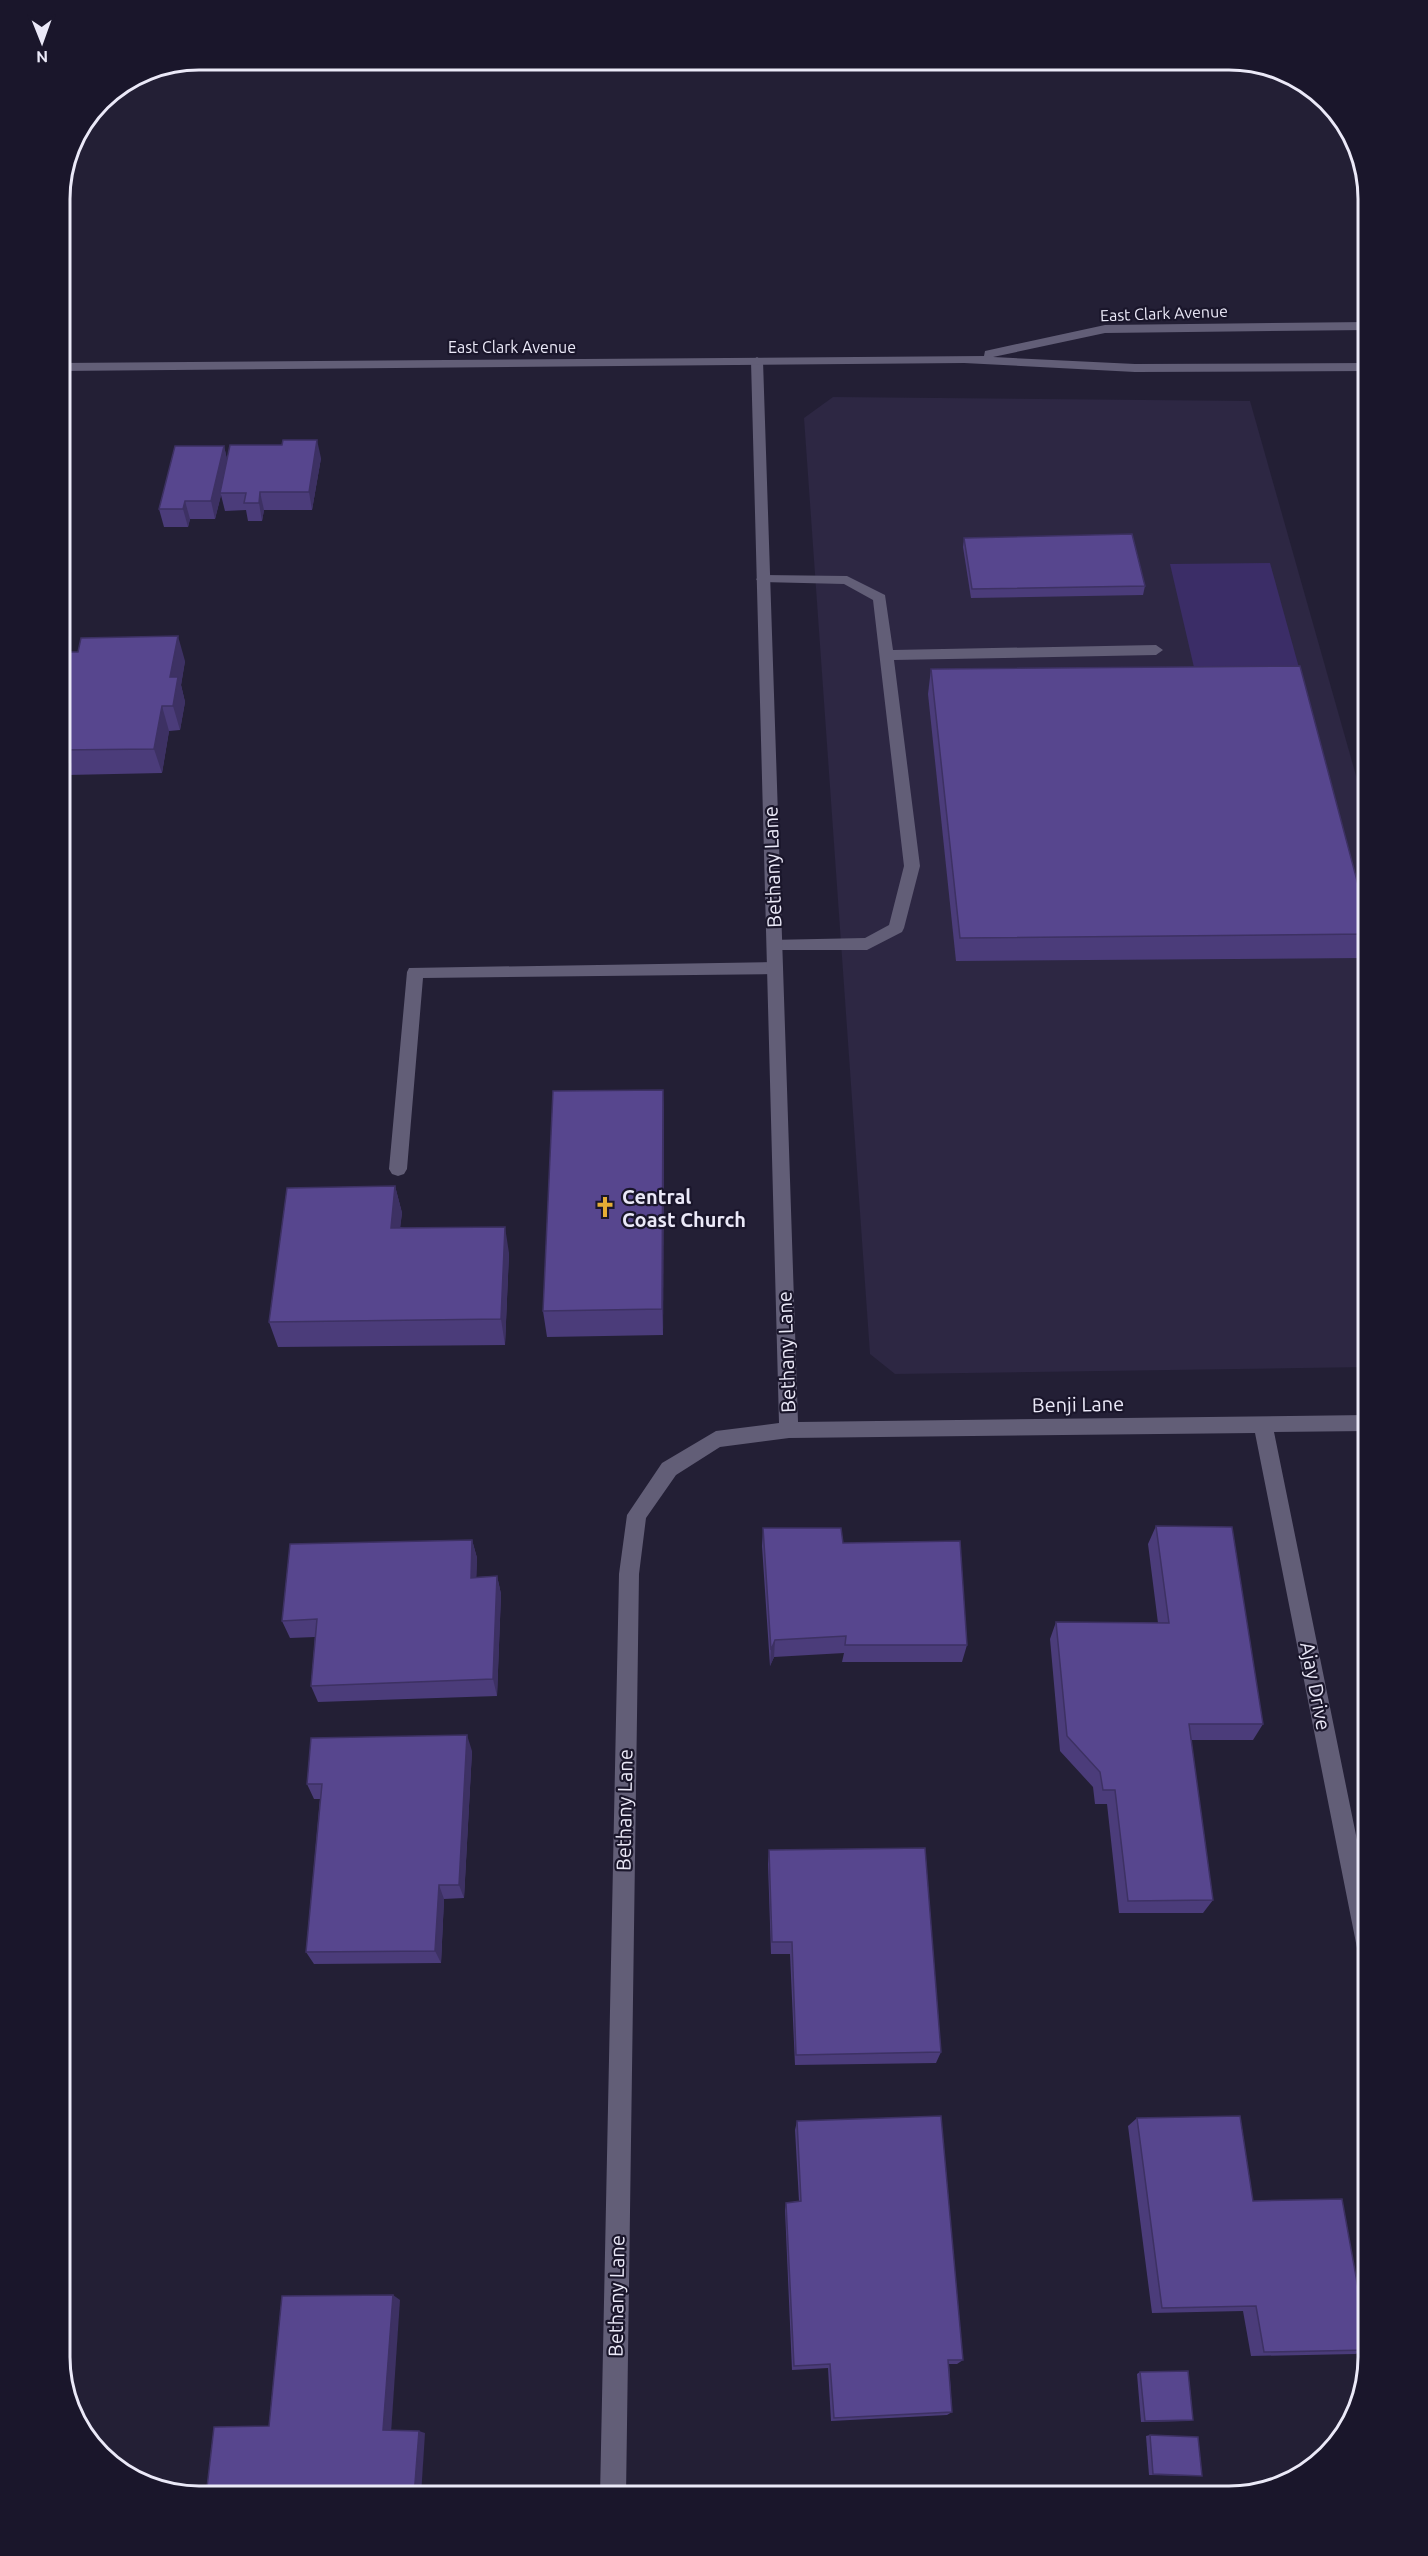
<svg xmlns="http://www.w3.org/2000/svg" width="1428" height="2556" font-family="Ubuntu,sans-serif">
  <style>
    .built { fill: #2d2743 }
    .green { fill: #3b2d67 }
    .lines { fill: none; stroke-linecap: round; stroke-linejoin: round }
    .lane { fill: #625e77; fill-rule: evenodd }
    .street { fill: #625e77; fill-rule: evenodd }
    .secondary { fill: #625e77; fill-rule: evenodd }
    .wall { fill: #4b3c7a }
    .shaded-wall { fill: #3d3163 }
    .building { fill: #57468e; stroke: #3d3163; stroke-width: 1.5 }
    .labels { text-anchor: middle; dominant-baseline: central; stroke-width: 4.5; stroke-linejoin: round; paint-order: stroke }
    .far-street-label { font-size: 16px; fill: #ebe9f8; stroke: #1a162b }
    .street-label { font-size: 20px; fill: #ebe9f8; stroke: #1a162b }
    .poi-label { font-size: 20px; font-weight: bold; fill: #ebe9f8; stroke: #1a162b; text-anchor: start }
    .rim { fill: none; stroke: #ebe9f8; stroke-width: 3 }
  </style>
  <rect width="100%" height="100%" fill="#231f35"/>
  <polygon class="built" points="833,397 1250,401 1368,818 1368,1367 895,1374 870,1354 804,418"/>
  <polygon class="green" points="1270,563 1301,675 1196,676 1170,564"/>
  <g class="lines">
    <g class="lane">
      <polygon points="763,575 847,576 885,595 893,650 1156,645 1163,650 1156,655 894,660 920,866 904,928 902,932 867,950 775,950 769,948 767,944 769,940 865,938 889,925 904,866 873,600 844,584 758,582 756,579"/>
      <polygon points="775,962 781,964 783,968 781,972 775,974 423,978 407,1169 404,1174 398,1176 392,1174 389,1169 407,972 409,968"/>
    </g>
    <polygon class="street" points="757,357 763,361 798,1422 1368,1415 1368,1431 1274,1432 1368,1894 1368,1959 1360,1956 1357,1948 1255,1433 789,1438 720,1447 676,1475 646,1518 639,1574 626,2496 600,2496 619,1574 627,1515 662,1463 716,1431 779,1423 751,361"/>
    <polygon class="secondary" points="1368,322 1368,330 1105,333 993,357 1135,364 1368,363 1368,371 1135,372 964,363 60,371 60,363 984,356 985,351 1105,325"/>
  </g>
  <g class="wall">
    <polygon points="224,446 227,460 321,458 312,510 264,510 262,521 248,521 246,510 225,511 221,495 215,519 190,519 188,527 164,527 159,509"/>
    <polygon points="964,538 1145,586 1143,595 971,598 963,547"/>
    <polygon points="185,661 181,685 185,702 180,730 169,731 162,773 67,775 61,761 60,761 60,687"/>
    <polygon points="931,669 1368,922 1368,942 1361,958 956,961 928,694"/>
    <polygon points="663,1090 664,1118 663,1335 547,1337 543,1311"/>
    <polygon points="395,1186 402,1213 400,1227 509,1253 505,1345 278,1347 269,1322"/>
    <polygon points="1156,1526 1263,1724 1253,1740 1191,1740 1213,1900 1203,1913 1119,1913 1107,1804 1095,1804 1093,1787 1060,1751 1050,1639 1056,1622 1158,1623 1148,1544"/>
    <polygon points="763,1528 843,1543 967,1645 962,1662 842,1662 844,1653 774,1657 770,1666 762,1546"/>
    <polygon points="472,1540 477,1558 476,1577 497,1576 501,1594 497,1696 318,1702 311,1686 315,1637 290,1638 282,1621"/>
    <polygon points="472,1751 464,1898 444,1899 441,1963 314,1964 306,1952 320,1799 314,1799 307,1784"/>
    <polygon points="769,1850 941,2052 936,2063 795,2065 790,1954 771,1954 768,1864"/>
    <polygon points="1137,2118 1253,2201 1368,2351 1355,2354 1251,2356 1243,2311 1152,2313 1128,2126"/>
    <polygon points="797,2121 963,2360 957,2364 949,2364 952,2412 947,2415 831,2421 828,2368 792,2370 785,2210 786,2203 799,2201 795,2130"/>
    <polygon points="1140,2372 1193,2420 1189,2421 1141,2422 1137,2374"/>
    <polygon points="1150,2435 1202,2476 1149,2475 1146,2436"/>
  </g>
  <g class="shaded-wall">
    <polygon points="317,440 321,458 312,510 309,492"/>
    <polygon points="224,446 228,463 220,493 221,495 215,519 211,501"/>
    <polygon points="260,492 264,510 262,521 259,503"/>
    <polygon points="185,501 190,519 188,527 183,509"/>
    <polygon points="178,636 185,661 181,685 185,702 180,730 173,706 170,677"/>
    <polygon points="162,706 169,731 162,773 154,749"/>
    <polygon points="663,1090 664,1118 663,1335 662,1309"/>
    <polygon points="395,1186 402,1213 397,1254 391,1228"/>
    <polygon points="505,1227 509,1253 505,1345 501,1319"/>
    <polygon points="472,1540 477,1558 476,1595 471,1578"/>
    <polygon points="497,1576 501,1594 497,1696 493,1679"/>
    <polygon points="775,1640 774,1657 770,1666 771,1650"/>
    <polygon points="467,1735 472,1751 464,1898 459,1885"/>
    <polygon points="439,1885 444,1899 441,1963 435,1951"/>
    <polygon points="393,2295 400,2300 391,2433 383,2430"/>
    <polygon points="419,2431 425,2433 421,2496 414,2496"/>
  </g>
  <g class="building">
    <polygon points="283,440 317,440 309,492 260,492 259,503 244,503 246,493 220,493 230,445 282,445"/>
    <polygon points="175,446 224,446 211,501 185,501 183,509 159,509"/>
    <polygon points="1132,534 1145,586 972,589 964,538"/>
    <polygon points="178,636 170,677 178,677 173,706 162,706 154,749 60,750 60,687 69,652 78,652 81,638"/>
    <polygon points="1300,666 1368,922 1368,934 960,938 931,669"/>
    <polygon points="663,1090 662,1309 543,1311 553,1091"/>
    <polygon points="395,1186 391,1228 505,1227 501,1319 269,1322 287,1188"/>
    <polygon points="1156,1526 1232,1527 1263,1724 1189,1724 1213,1900 1128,1901 1115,1790 1103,1790 1100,1772 1067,1736 1056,1622 1169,1623"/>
    <polygon points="763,1528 841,1528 843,1543 960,1541 967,1645 845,1645 846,1636 775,1640 771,1650"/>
    <polygon points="472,1540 471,1578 497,1576 493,1679 311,1686 317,1619 282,1621 290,1544"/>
    <polygon points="467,1735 459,1885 439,1885 435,1951 306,1952 322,1784 307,1784 311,1738"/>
    <polygon points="925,1848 941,2052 796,2055 792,1942 772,1942 769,1850"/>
    <polygon points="941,2116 963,2360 948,2360 952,2412 834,2418 830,2364 794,2366 786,2203 801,2201 797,2121"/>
    <polygon points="1240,2116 1253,2201 1342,2199 1368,2343 1368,2350 1264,2352 1256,2306 1162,2308 1137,2118"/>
    <polygon points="393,2295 383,2430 419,2431 414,2496 206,2496 214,2427 269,2426 282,2296"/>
    <polygon points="1188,2371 1193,2420 1145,2421 1140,2372"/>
    <polygon points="1150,2435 1198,2437 1202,2476 1153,2474"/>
    <polygon points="1058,2495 1058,2496 950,2496"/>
  </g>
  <defs>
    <symbol id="church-bare" viewBox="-9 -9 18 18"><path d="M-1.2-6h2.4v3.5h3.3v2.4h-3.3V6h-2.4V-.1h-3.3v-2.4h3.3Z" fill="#e5ad35" stroke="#1a162b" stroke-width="2.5" paint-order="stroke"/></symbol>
  </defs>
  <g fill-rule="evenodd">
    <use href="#church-bare" x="590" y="1192" width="30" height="30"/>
  </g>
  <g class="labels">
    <g class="far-street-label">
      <text transform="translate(1164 313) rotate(-2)">East Clark Avenue</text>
      <text x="512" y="347">East Clark Avenue</text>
    </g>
    <g class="street-label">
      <text transform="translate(772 867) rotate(-92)">Bethany Lane</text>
      <text transform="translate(786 1352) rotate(-92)">Bethany Lane</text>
      <text transform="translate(1078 1404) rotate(-1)">Benji Lane</text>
      <text transform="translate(1316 1686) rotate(79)">Ajay Drive</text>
      <text transform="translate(624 1810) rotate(-89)">Bethany Lane</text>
      <text transform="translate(616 2296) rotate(-89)">Bethany Lane</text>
    </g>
    <g class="poi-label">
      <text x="622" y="1196">Central<tspan x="622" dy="23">Coast Church</tspan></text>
    </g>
  </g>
  <path d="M0 0H1428V2556H0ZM199 70H1229A129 129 0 0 1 1358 199V2357A129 129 0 0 1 1229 2486H199A129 129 0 0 1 70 2357V199A129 129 0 0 1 199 70Z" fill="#1a162b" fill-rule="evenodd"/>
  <path class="rim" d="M199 70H1229A129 129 0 0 1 1358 199V2357A129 129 0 0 1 1229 2486H199A129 129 0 0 1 70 2357V199A129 129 0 0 1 199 70Z"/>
  <g transform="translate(42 42) rotate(179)" stroke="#1a162b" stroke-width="4.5" paint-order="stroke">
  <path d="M0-4.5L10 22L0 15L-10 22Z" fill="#ebe9f8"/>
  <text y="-9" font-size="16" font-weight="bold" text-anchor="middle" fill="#ebe9f8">N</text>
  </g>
</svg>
